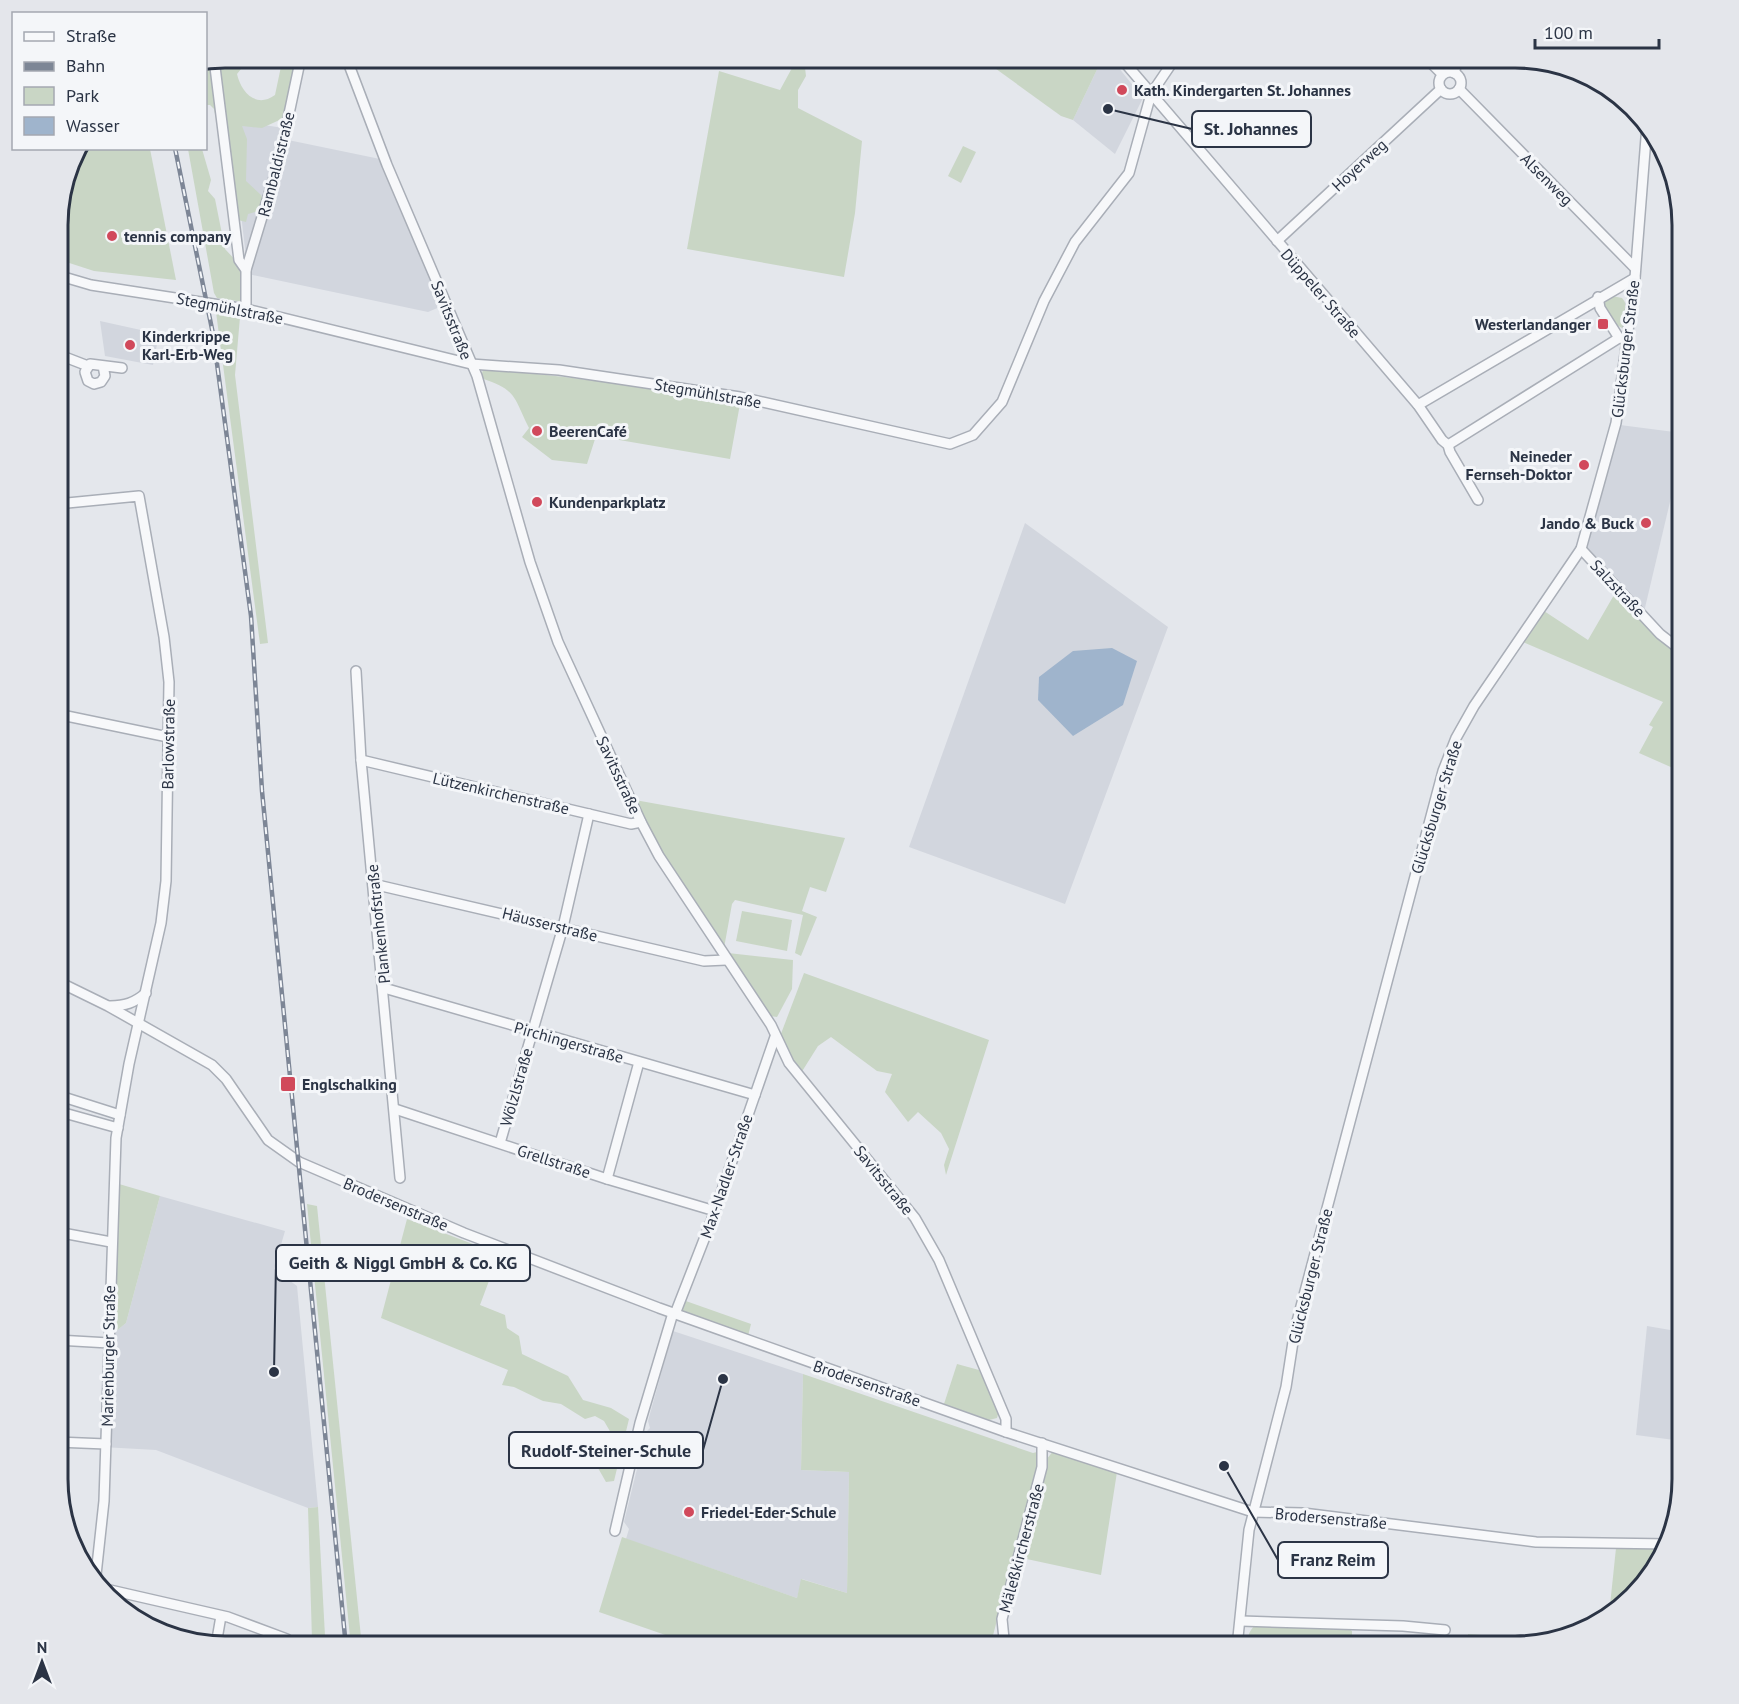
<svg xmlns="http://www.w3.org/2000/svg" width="1739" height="1704" font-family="'PT Sans',sans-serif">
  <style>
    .built { fill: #d2d6de }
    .green { fill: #c9d6c5 }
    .water { fill: #9fb4cc }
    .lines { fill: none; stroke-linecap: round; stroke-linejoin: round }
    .minor-casing { stroke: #a9aeb7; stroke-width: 12 }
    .minor { stroke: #f7f8fa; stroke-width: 9 }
    .rail-casing { stroke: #7d8696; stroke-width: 4.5 }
    .rail { stroke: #f4f6f9; stroke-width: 2; stroke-dasharray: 7; stroke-linecap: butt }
    .poi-dot { fill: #d1495b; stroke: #f4f6f9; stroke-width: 2 }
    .labels { text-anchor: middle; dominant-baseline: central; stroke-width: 6; stroke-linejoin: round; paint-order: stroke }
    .poi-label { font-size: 16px; font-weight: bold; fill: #2b3445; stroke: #f4f6f9; text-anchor: start }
    .street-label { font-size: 16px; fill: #2b3445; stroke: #f4f6f9 }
    .rim { fill: none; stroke: #2b3445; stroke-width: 3 }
    .leader { fill: none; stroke: #2b3445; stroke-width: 2 }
    .callout-dot { fill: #2b3445; stroke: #f4f6f9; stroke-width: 2 }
    .callout { fill: #f4f6f9; stroke: #2b3445; stroke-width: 2 }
    .callout-label { font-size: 18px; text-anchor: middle; font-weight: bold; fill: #2b3445 }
  </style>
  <rect width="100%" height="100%" fill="#e4e7ec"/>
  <g class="built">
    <polygon points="1103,57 1110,57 1143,98 1115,154 1073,120"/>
    <polygon points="230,120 290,129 288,140 380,159 442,306 428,312 248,274"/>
    <polygon points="100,321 159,334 153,365 105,356"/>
    <polygon points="1620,425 1682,433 1682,451 1644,612 1587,547"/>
    <polygon points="1025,523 1168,627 1065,904 909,847"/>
    <polygon points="160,1196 285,1231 274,1269 297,1286 318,1507 308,1508 156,1450 102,1447 106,1339 126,1323"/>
    <polygon points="1647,1326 1682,1332 1682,1441 1636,1435"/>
    <polygon points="673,1331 803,1374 801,1470 849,1472 847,1593 802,1579 797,1598 626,1539 629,1529 624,1522 646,1432 650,1428 648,1421"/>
  </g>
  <g class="green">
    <path d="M224 57H239L241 69 237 74C241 92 256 109 275 95L283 57H299L286 117 262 128 242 126 247 139 246 181 261 195 265 204 262 210 248 214 246 222 238 220 214 109 210 105H206V61Z"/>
    <polygon points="798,57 815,57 805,68 806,76 798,90 798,108 862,141 855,213 844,277 687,249 719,71 780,90"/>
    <polygon points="1103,57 1073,120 1061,116 992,66 986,58"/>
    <polygon points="963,146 976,152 961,183 948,176"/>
    <polygon points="76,149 150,149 176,280 94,271 57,259 57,213"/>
    <path d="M188 149H202L211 180 208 191 215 199 225 249 239 264C240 278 245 289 243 302L217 298 214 293Z"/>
    <path d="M1612 296 1622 298C1629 305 1628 321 1622 328 1611 323 1604 312 1605 301Z"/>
    <polygon points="216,312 240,317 235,375 268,643 260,644"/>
    <path d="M483 369C570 376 654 387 740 404L730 459 596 436 587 464 552 460 522 437 529 428C513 396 517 390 481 378Z"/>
    <polygon points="1614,595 1668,645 1682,654 1682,772 1639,753 1653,727 1649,725 1663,702 1523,642 1544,611 1588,640"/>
    <polygon points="635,800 845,838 826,892 810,887 802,911 817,917 801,956 795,953 803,915 735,900 732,904 724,948 662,853"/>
    <polygon points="742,911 792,920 787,951 736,941"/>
    <polygon points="728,953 793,960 792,989 777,1017 770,1016"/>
    <polygon points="804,973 989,1040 946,1175 944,1165 949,1149 941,1133 918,1112 908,1122 885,1092 892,1074 877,1071 831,1037 818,1046 801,1073 779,1039"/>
    <polygon points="119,1184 160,1196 126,1323 115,1332"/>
    <polygon points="307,1204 317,1206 362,1647 351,1647"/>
    <polygon points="407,1219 499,1254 480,1305 505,1315 507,1328 519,1336 522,1354 568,1376 583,1400 611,1408 629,1419 614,1481 606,1482 598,1468 611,1433 604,1421 595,1416 585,1419 561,1404 543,1401 514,1387 502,1385 508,1370 381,1318"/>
    <polygon points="683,1300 751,1324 748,1336 679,1311"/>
    <polygon points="957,1364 979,1370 999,1411 997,1418 989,1420 944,1404"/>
    <polygon points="803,1374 1033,1453 1037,1452 1039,1459 990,1647 700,1647 599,1612 622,1537 797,1598 801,1579 847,1593 849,1472 801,1470"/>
    <polygon points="1054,1450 1117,1472 1101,1575 1022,1558 1044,1478 1046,1460"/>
    <polygon points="318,1507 325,1636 320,1642 312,1639 308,1508"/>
    <polygon points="1616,1548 1666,1548 1625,1605 1609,1615"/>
    <path d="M1259 1623 1349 1629 1352 1631V1647H1246C1248 1636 1249 1628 1259 1623Z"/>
    <polygon points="1468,1634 1551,1640 1515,1647 1468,1647"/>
  </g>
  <polygon class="water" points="1112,648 1137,661 1123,705 1073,736 1038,700 1039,677 1073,651"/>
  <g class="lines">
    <defs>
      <g id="minor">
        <polyline points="346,57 387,165 477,376 530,562 558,642 641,822 659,856 771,1025 789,1063 915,1218 939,1260 1006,1419 1006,1432"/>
        <polyline points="1120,57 1418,405 1442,440 1448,445 1450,452 1478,500"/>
        <polyline points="1425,57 1442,74"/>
        <polyline points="214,59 239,260 246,270 246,309"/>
        <circle cx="1450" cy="83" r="11"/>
        <polyline points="1454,73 1459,57"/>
        <polyline points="1459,89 1635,268"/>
        <polyline points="1277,241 1441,89"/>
        <polyline points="246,270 279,161 301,57"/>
        <polyline points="57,275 91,285 246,309 471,364 559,370 740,397 950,444 973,435 1002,402 1044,301 1075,242 1129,173 1151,94 1176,57"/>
        <polyline points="1598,297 1600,308 1619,338"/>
        <polyline points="57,354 88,366"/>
        <polyline points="103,366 105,376 101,382 94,384 88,381 85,372 90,364 122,368"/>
        <polyline points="1418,405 1635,278"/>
        <polyline points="1448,445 1619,338 1628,339"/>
        <polyline points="57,504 139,496 164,637 169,682 166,881 161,923 129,1064 116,1138 104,1501 95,1584"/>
        <polyline points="1581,549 1660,634 1682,651"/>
        <polyline points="356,671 361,760 400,1178"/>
        <polyline points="57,714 168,737"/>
        <polyline points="361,760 631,824 641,822"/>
        <polyline points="373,884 704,961 726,960"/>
        <polyline points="57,981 108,1006 212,1065 226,1079 268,1140 299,1162 464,1233 659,1308 1006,1432 1253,1512 1303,1513 1536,1542 1669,1544"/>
        <polyline points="384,988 755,1095"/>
        <path d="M110 1006C125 1006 134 1003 146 993"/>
        <polyline points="57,1095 120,1115"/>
        <polyline points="395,1109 607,1179 715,1211"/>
        <polyline points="57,1111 118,1128"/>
        <polyline points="500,1143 563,927 589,814"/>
        <polyline points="607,1179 639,1062"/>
        <polyline points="57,1232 111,1242"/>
        <polyline points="675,1314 712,1219 775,1037"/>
        <polyline points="57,1340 109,1343"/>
        <polyline points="57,1442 106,1444"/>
        <polyline points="615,1531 640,1423 673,1313"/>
        <polyline points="97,1587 228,1617 287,1639"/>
        <polyline points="1241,1621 1403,1626 1445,1630"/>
        <polyline points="216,1645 221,1616"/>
        <polyline points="1016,1647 1004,1639 1002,1619 1042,1467 1042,1443"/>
        <polyline points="1237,1647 1249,1530 1286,1387 1295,1329 1443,771 1456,738 1474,706 1581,549 1616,423 1635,278 1647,125"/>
      </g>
    </defs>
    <use href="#minor" class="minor-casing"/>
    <use href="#minor" class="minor"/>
    <defs>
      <polyline id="rail" points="175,148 213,334 251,616 262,791 346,1647"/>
    </defs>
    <use href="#rail" class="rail-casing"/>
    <use href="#rail" class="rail"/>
  </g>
  <g class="poi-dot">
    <circle cx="1122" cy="90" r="6"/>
    <circle cx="112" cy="236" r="6"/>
    <rect x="1597" y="318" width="12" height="12" rx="3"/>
    <circle cx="130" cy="345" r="6"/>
    <circle cx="537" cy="431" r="6"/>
    <circle cx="1584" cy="465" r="6"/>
    <circle cx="537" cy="502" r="6"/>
    <circle cx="1646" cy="523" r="6"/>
    <rect x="280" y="1076" width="16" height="16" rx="3"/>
    <circle cx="689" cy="1512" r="6"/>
  </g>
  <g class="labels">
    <g class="poi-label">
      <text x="1134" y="90">Kath. Kindergarten St. Johannes</text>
      <text x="124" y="236">tennis company</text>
      <text x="1591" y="324" text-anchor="end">Westerlandanger</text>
      <text x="142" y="336">Kinderkrippe<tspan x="142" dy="18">Karl-Erb-Weg</tspan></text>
      <text x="549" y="431">BeerenCafé</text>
      <text x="1572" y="456" text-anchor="end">Neineder<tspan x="1572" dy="18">Fernseh-Doktor</tspan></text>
      <text x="549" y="502">Kundenparkplatz</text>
      <text x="1634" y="523" text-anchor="end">Jando &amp; Buck</text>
      <text x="302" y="1084">Englschalking</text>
      <text x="701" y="1512">Friedel-Eder-Schule</text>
    </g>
    <g class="street-label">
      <text transform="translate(276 164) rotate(-76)">Rambaldistraße</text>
      <text transform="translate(1359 165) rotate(-43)">Hoyerweg</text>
      <text transform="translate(1547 179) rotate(45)">Alsenweg</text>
      <text transform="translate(1321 293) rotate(49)">Düppeler Straße</text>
      <text transform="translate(230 308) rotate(11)">Stegmühlstraße</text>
      <text transform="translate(452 320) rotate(68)">Savitsstraße</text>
      <text transform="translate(1625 349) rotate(-83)">Glücksburger Straße</text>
      <text transform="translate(708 393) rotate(10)">Stegmühlstraße</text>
      <text transform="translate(1618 588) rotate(47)">Salzstraße</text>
      <text transform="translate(168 744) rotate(-89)">Barlowstraße</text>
      <text transform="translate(619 775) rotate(65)">Savitsstraße</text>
      <text transform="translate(501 793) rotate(13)">Lützenkirchenstraße</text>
      <text transform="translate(1436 807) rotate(-73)">Glücksburger Straße</text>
      <text transform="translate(378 924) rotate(-96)">Plankenhofstraße</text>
      <text transform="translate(550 924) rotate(14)">Häusserstraße</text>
      <text transform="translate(569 1042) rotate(16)">Pirchingerstraße</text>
      <text transform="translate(516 1087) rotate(-74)">Wölzlstraße</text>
      <text transform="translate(554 1161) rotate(18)">Grellstraße</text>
      <text transform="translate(726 1176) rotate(-71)">Max-Nadler-Straße</text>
      <text transform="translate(884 1180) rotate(51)">Savitsstraße</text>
      <text transform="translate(396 1204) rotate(23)">Brodersenstraße</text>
      <text transform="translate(1310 1276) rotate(-76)">Glücksburger Straße</text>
      <text transform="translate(108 1356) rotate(-89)">Marienburger Straße</text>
      <text transform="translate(867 1383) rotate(19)">Brodersenstraße</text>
      <text transform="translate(1331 1518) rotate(5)">Brodersenstraße</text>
      <text transform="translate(1021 1548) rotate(-75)">Mäleßkircherstraße</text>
    </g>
  </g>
  <path d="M0 0H1739V1704H0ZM225 68H1515A157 157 0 0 1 1672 225V1479A157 157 0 0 1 1515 1636H225A157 157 0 0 1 68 1479V225A157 157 0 0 1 225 68Z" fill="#e4e6eb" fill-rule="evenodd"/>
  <path class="rim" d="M225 68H1515A157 157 0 0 1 1672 225V1479A157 157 0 0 1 1515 1636H225A157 157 0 0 1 68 1479V225A157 157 0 0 1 225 68Z"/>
  <path class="leader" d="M1108 109L1192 129M274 1372L276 1263M723 1379L703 1450M1224 1466L1278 1560"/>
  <g class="callout-dot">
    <circle cx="1108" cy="109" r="6"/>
    <circle cx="274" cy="1372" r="6"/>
    <circle cx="723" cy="1379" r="6"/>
    <circle cx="1224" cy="1466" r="6"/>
  </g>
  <g class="callout">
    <rect x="1192" y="111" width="119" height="36" rx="6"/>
    <rect x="276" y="1245" width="254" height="36" rx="6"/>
    <rect x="509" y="1432" width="194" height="36" rx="6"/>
    <rect x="1278" y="1542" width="110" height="36" rx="6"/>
  </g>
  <g class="callout-label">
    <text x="1251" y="135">St. Johannes</text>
    <text x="403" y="1269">Geith &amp; Niggl GmbH &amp; Co. KG</text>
    <text x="606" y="1457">Rudolf-Steiner-Schule</text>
    <text x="1333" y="1566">Franz Reim</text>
  </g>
  <rect x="12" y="12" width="195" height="138" fill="#f4f6f9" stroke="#a4a8b1" stroke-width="1.5"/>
  <rect x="24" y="32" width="30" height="9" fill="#f7f8fa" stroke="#a4a8b1" stroke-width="1.5"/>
  <text x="66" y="42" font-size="18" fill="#2b3445">Straße</text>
  <rect x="24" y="62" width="30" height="9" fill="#7d8696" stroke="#a4a8b1" stroke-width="1.5"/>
  <text x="66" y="72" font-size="18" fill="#2b3445">Bahn</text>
  <rect x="24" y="87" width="30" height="18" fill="#c9d6c5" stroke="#a4a8b1" stroke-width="1.5"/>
  <text x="66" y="102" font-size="18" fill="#2b3445">Park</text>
  <rect x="24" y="117" width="30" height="18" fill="#9fb4cc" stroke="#a4a8b1" stroke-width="1.5"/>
  <text x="66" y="132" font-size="18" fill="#2b3445">Wasser</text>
  <g transform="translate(42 1662)" stroke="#f4f6f9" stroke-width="4.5" paint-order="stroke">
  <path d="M0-4.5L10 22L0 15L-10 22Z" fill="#2b3445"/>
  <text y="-9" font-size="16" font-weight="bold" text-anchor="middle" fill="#2b3445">N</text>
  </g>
  <path d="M1535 39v9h124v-9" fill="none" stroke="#2b3445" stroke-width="3"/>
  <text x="1544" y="39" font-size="18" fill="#2b3445" stroke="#f4f6f9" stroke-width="4.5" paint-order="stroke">100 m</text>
</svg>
